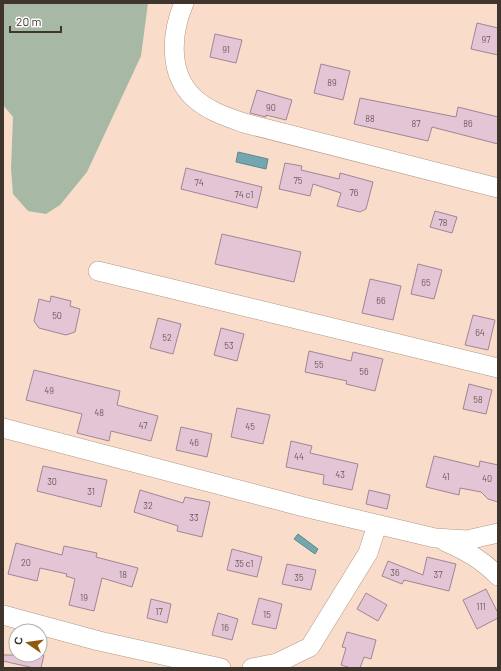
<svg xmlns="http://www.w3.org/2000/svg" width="501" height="671" font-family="Barlow,sans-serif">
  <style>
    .green { fill: #a7b9a5 }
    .water { fill: #73a7b0; stroke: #648589 }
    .building { fill: #e3c5d6; stroke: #a18595 }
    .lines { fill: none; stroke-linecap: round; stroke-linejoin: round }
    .street-casing { stroke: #b29785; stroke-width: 20 }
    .street { stroke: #fff; stroke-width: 19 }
    .labels { text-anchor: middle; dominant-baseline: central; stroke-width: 4; stroke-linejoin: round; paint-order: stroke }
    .number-label { font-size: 9px; fill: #695957 }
  </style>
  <rect width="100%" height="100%" fill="#f9ddca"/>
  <polygon class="green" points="3,3 148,3 141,56 87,172 60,205 46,214 28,211 13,194 11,169 13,117 3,105"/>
  <g class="water">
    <polygon points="238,152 268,159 266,169 236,162"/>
    <polygon points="298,534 318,549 315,554 294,539"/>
  </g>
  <g class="building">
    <polygon points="477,23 498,28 498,55 471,49"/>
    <polygon points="215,34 242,40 236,63 210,57"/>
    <polygon points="321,64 350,71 343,100 314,93"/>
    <polygon points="257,90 292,100 286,120 266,115 266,117 250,113"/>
    <polygon points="360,98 456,117 458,107 498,117 498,144 432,127 428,141 354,124"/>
    <polygon points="285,163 302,166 301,170 339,179 340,173 373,182 366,209 360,212 337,206 341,193 313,184 310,196 279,189"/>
    <polygon points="186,168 262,187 257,208 181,189"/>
    <polygon points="435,211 457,217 452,233 430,227"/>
    <polygon points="222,234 301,252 294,282 215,264"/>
    <polygon points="418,264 442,270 434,299 411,294"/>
    <polygon points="370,279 401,286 393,320 362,313"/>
    <polygon points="51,296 71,301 70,306 80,309 75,332 66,335 39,328 34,321 39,299 50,302"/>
    <polygon points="473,315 495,320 488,350 465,345"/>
    <polygon points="158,318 181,324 173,354 150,348"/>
    <polygon points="221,328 244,334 237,361 214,355"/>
    <polygon points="309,351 351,361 353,352 383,359 375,391 346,384 347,381 305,372"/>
    <polygon points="34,370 120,391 117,405 158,416 151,441 111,431 109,441 77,433 82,414 26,400"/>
    <polygon points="469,384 492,390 486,414 463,409"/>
    <polygon points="237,408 270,415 263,444 231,437"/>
    <polygon points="181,427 212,434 207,457 176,450"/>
    <polygon points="291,441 312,446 310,453 358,464 352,490 323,484 324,475 286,467"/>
    <polygon points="434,456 479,467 480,461 498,465 498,502 488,499 481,492 460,488 459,495 426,487"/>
    <polygon points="43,466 107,480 101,507 37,491"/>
    <polygon points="140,490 183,503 185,497 210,502 202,537 177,531 178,526 134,512"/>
    <polygon points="369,490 390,495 387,509 366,504"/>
    <polygon points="16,543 62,555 64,546 97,553 96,557 138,568 132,587 102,578 94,611 69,605 75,579 66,576 67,574 40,568 37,581 8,574"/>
    <polygon points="232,549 262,557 257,577 227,570"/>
    <polygon points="427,557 456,564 449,591 404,580 402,584 382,576 388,561 423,575"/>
    <polygon points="287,564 316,570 311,590 282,584"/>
    <polygon points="486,589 498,613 498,618 477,629 463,600"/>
    <polygon points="366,593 387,605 378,621 357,609"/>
    <polygon points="259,598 282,604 276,629 252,624"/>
    <polygon points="151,599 171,604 167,623 147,618"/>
    <polygon points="218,613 238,619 232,640 212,635"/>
    <polygon points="347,632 376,640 371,659 364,657 360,668 351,668 341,665 346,648 342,647"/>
    <polygon points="3,655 44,655 41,668 34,668 3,661"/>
  </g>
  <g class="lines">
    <defs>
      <g id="street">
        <path d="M184 3C171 33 168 74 194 98 208 111 227 117 244 123L498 188"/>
        <polyline points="98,271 498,368"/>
        <polyline points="3,428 304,507 435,538 467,540 498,533"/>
        <path d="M446 542C467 551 482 560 498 576"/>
        <polyline points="3,615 99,641 221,668"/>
        <polyline points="252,668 277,663 310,647 368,553 377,525"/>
      </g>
    </defs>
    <use href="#street" class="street-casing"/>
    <use href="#street" class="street"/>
  </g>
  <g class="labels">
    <g class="number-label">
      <text x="486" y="39">97</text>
      <text x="226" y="49">91</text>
      <text x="332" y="82">89</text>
      <text x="271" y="107">90</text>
      <text x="370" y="118">88</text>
      <text x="416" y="123">87</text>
      <text x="468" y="123">86</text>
      <text x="298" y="180">75</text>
      <text x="199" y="182">74</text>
      <text x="354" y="192">76</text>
      <text x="244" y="194">74 c1</text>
      <text x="443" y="222">78</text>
      <text x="426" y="282">65</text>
      <text x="381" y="300">66</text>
      <text x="57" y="315">50</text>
      <text x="480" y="332">64</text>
      <text x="167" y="337">52</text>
      <text x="229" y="345">53</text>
      <text x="319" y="364">55</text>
      <text x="364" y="371">56</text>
      <text x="49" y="390">49</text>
      <text x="478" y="399">58</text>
      <text x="99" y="412">48</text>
      <text x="143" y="425">47</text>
      <text x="250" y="426">45</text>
      <text x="194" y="442">46</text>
      <text x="299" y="456">44</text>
      <text x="340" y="474">43</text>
      <text x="446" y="476">41</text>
      <text x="487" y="478">40</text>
      <text x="52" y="481">30</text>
      <text x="91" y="491">31</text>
      <text x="148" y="505">32</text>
      <text x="194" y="517">33</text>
      <text x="26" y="562">20</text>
      <text x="244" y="563">35 с1</text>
      <text x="395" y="572">36</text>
      <text x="123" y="574">18</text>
      <text x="438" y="574">37</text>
      <text x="299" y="577">35</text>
      <text x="84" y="597">19</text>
      <text x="481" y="606">111</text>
      <text x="159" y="611">17</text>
      <text x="267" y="614">15</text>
      <text x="225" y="627">16</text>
    </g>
  </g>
  <rect width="501" height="671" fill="none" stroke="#40352d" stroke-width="8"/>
  <g transform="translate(28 643) rotate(283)"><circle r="19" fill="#ffffff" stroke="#b3aeab"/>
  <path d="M0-3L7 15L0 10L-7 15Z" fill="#8f5a0d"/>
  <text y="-6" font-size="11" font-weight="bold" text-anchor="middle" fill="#40352d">С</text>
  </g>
  <path d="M10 26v6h51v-6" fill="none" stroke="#40352d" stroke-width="2"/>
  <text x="16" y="26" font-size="12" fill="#40352d" stroke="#ffffff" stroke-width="3" paint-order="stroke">20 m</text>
</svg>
